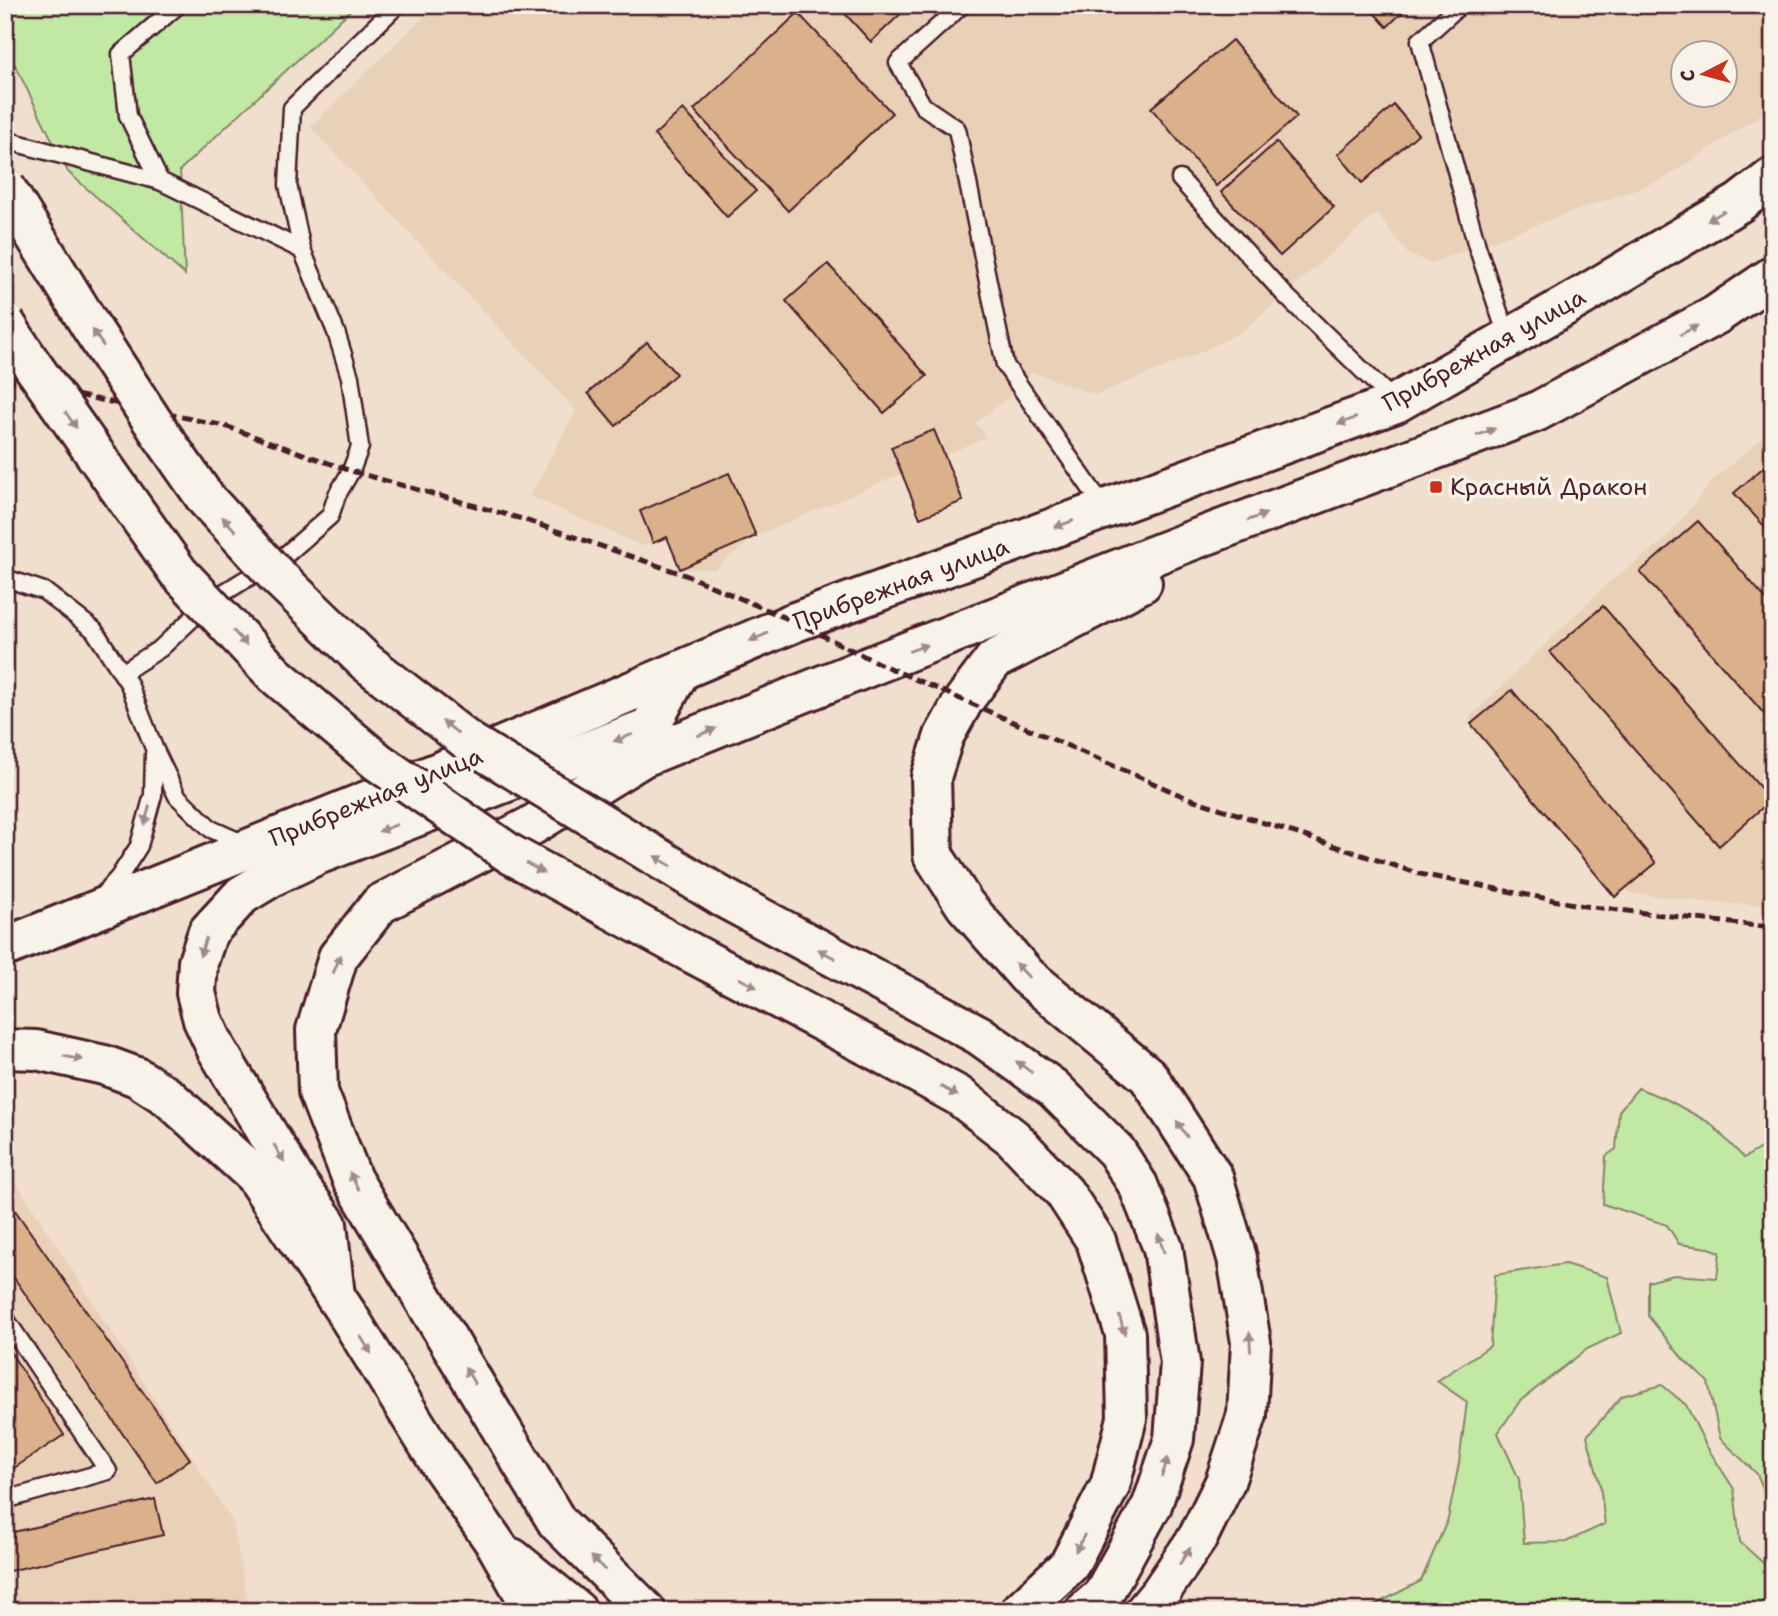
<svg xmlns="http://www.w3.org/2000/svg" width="1778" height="1616" font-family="'Shantell Sans',sans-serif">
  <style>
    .built { fill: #e9d1b8; fill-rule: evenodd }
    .green { fill: #c1e9a4; stroke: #868468; stroke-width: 2 }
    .building { fill: #dbb18b; stroke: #4a1f2b; stroke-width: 2 }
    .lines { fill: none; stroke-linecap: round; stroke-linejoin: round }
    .lane-casing { stroke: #4a1f2b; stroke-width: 21 }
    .secondary-casing { stroke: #4a1f2b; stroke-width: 44 }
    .lane { stroke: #f7f3e8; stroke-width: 16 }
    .secondary { stroke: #f7f3e8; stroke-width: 38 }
    .rail { stroke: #4a1f2b; stroke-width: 5; stroke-dasharray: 10 5; stroke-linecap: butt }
    .secondary-bridge-casing { stroke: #4a1f2b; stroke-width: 44; stroke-linecap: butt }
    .secondary-bridge { stroke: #f7f3e8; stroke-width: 38 }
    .oneway { fill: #a0898a }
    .poi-dot { fill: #c8321e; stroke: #f7f3e8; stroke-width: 2.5 }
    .labels { text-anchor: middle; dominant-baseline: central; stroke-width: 7; stroke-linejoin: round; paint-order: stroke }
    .street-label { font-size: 24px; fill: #4a1f2b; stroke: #f7f3e8 }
    .poi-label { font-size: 24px; fill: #4a1f2b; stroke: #f7f3e8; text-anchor: start }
  </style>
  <rect width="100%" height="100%" fill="#efdfcc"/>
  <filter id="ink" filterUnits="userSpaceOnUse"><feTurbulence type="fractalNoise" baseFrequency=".0143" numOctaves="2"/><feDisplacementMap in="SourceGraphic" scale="14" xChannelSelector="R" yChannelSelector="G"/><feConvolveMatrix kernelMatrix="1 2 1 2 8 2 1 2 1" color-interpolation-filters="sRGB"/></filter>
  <g filter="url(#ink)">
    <g class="built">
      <path d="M436 5H1773V105L1756 118 1664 179 1431 263 1408 254 1377 213 1243 331 1206 350 1096 395 1032 372 1021 388 975 423 987 437 756 536 715 569H680L667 537 642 546 530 496 576 410 310 127ZM1684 52H1726V94H1684Z"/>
      <polygon points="1773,429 1773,906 1705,902 1631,893 1469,718 1608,583 1666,539 1714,479"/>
      <polygon points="5,1165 233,1522 249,1611 5,1611"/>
    </g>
    <g class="green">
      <polygon points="5,5 356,5 180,170 185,275 68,172 5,45"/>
      <polygon points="1638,1088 1668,1100 1710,1123 1744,1158 1769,1143 1770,1096 1773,1094 1773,1511 1757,1474 1720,1438 1708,1382 1683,1359 1648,1316 1648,1282 1674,1275 1717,1278 1720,1252 1709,1248 1679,1244 1667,1225 1603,1204 1606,1156 1616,1149 1619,1111"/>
      <polygon points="1565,1264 1607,1277 1621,1333 1587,1349 1520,1401 1498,1433 1519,1479 1524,1543 1566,1542 1605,1524 1600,1485 1587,1436 1622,1396 1662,1385 1686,1405 1707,1447 1734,1489 1740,1542 1773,1572 1773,1611 1363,1611 1421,1581 1448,1519 1459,1463 1467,1402 1437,1381 1490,1346 1495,1275"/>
    </g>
    <g class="building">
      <polygon points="837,5 910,5 871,42"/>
      <polygon points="1367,5 1410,5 1387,27"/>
      <polygon points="798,13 892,113 788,211 694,110"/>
      <polygon points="1232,40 1297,117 1216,186 1151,108"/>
      <polygon points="1394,105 1418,134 1362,183 1338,154"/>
      <polygon points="683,109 756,191 727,217 654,135"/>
      <polygon points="1276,142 1334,207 1280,256 1221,192"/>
      <polygon points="828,264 927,376 884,413 786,301"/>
      <polygon points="647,342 676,374 616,426 588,393"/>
      <polygon points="934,430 963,501 920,518 891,447"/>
      <polygon points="1773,459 1773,536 1734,493"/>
      <polygon points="729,473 756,536 680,569 667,537 653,543 640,511"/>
      <polygon points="1698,521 1773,607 1773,724 1640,572"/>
      <polygon points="1603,606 1771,800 1719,846 1550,652"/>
      <polygon points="1512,690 1656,863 1615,897 1471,724"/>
      <polygon points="5,1196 190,1459 157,1483 5,1265"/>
      <polygon points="5,1344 64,1435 5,1474"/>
      <polygon points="155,1499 163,1535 5,1572 5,1534"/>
    </g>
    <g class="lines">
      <defs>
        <g id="lane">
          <polyline points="178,5 121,54 128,116 160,181 302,250 288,185 292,108 397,5"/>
          <polyline points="962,5 898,63 923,106 957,129 1005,365 1105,509"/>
          <polyline points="1460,5 1420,41 1477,246 1508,339"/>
          <polyline points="5,140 160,181"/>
          <polyline points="1180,179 1284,294 1394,401"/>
          <polyline points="5,578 44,591 94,630 129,684 154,748 177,796 211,829 247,845"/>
          <polyline points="122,673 161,648 199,612 220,595 288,553 330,516 337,495 351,471 360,447 350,377 336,332 302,250"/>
          <polyline points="100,898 119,877 139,846 153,795 154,754"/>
          <polyline points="5,1318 108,1471 5,1500"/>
        </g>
        <g id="secondary">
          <polyline points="1142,583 994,660 964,700 944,736 931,777 933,855 965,905 1027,976 1148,1076 1213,1177 1237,1258 1251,1342 1247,1415 1225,1482 1198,1537 1160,1593 1145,1611"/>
          <polyline points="722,897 979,1035 1053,1088 1116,1151 1138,1185 1163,1248 1180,1363 1174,1439 1152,1505 1102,1596 1085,1611"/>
          <polyline points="5,947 488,752 795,622 1396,403 1579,298 1739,203 1773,177"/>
          <polyline points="688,951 872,1048 959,1096 1013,1138 1064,1192 1096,1241 1125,1334 1127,1418 1110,1486 1069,1565 1020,1611"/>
          <polyline points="5,1049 36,1050 104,1065 137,1077 168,1097 254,1175 347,1314 442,1467 497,1546 534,1611"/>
          <polyline points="335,1296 327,1224 296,1181 216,1048 203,1020 196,993 198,962 208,932 242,895 275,875 317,855 650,727 680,671"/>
          <polyline points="512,1558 577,1611"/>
          <polyline points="646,1611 557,1522 352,1179 318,1092 316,1030 338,957 380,904 531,826 643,757 878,663 1193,540 1536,412 1716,315 1773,276"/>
        </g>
      </defs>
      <use href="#lane" class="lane-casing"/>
      <use href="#secondary" class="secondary-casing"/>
      <use href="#lane" class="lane"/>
      <use href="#secondary" class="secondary"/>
      <polyline class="rail" points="5,380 225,426 351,471 522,519 688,576 795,622 878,663 1185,797 1420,874 1584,906 1758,926 1773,926"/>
      <defs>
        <g id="secondary-bridge">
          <polyline points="5,187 91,327 160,433 206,499 277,576 366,662 469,742 722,897"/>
          <polyline points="5,323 28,359 178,572 275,675 378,762 510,854 688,951"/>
        </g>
      </defs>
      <use href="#secondary-bridge" class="secondary-bridge-casing"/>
      <use href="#secondary-bridge" class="secondary-bridge"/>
    </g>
    <defs><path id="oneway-solid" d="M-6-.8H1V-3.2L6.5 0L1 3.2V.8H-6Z" transform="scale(1.75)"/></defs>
    <g class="oneway">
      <use href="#oneway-solid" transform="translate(1716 216) rotate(149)"/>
      <use href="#oneway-solid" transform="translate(1689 330) rotate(-28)"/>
      <use href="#oneway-solid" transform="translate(98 338) rotate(-123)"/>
      <use href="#oneway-solid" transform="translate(71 420) rotate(55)"/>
      <use href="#oneway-solid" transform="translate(1347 421) rotate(160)"/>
      <use href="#oneway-solid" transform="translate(1486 432) rotate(-21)"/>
      <use href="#oneway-solid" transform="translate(1257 517) rotate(-20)"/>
      <use href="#oneway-solid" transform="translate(229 524) rotate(-133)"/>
      <use href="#oneway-solid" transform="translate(1064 524) rotate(160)"/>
      <use href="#oneway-solid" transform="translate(759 637) rotate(157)"/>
      <use href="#oneway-solid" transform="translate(240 638) rotate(47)"/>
      <use href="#oneway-solid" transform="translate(918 648) rotate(-21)"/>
      <use href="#oneway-solid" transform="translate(450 727) rotate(-142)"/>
      <use href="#oneway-solid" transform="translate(707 732) rotate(-22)"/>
      <use href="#oneway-solid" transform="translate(623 738) rotate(159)"/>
      <use href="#oneway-solid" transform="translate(147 815) rotate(105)"/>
      <use href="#oneway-solid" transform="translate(388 828) rotate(159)"/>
      <use href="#oneway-solid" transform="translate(663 861) rotate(-149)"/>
      <use href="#oneway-solid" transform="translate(535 868) rotate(29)"/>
      <use href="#oneway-solid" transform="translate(203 947) rotate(109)"/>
      <use href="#oneway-solid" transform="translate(827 954) rotate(-151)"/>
      <use href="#oneway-solid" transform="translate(337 964) rotate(-68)"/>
      <use href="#oneway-solid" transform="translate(1022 970) rotate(-133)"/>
      <use href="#oneway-solid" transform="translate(748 983) rotate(28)"/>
      <use href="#oneway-solid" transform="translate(73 1058) rotate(12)"/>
      <use href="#oneway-solid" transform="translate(1024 1067) rotate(-144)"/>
      <use href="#oneway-solid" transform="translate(949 1091) rotate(29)"/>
      <use href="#oneway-solid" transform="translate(1182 1129) rotate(-123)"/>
      <use href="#oneway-solid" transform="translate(279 1153) rotate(59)"/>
      <use href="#oneway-solid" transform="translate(354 1181) rotate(-117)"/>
      <use href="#oneway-solid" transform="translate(1161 1243) rotate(-108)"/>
      <use href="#oneway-solid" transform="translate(1122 1325) rotate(74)"/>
      <use href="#oneway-solid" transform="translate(1250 1342) rotate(-93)"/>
      <use href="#oneway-solid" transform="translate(366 1345) rotate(58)"/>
      <use href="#oneway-solid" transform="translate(470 1376) rotate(-121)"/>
      <use href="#oneway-solid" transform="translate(1165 1467) rotate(-71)"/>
      <use href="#oneway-solid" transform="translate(1080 1543) rotate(118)"/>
      <use href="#oneway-solid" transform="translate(1185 1556) rotate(-56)"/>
      <use href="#oneway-solid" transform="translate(598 1563) rotate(-135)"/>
    </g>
  </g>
  <rect class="poi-dot" x="1429" y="480" width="14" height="14" rx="3.5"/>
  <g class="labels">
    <g class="street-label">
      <text transform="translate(1484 350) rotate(-29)">Прибрежная улица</text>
      <text transform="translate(901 584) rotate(-20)">Прибрежная улица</text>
      <text transform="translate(376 797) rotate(-22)">Прибрежная улица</text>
    </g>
    <g class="poi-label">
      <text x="1450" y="487">Красный Дракон</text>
    </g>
  </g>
  <rect width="1778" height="1616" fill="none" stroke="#f7f3e8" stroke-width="28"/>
  <rect x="14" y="14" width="1750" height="1588" fill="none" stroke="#4a1f2b" stroke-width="2.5" filter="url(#ink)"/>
  <g transform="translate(1704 74) rotate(264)"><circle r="33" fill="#f7f3e8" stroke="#b29e9c" stroke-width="2"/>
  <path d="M0-5L12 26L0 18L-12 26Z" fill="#c8321e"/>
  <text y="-10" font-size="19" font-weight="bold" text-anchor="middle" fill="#4a1f2b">С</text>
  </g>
</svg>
